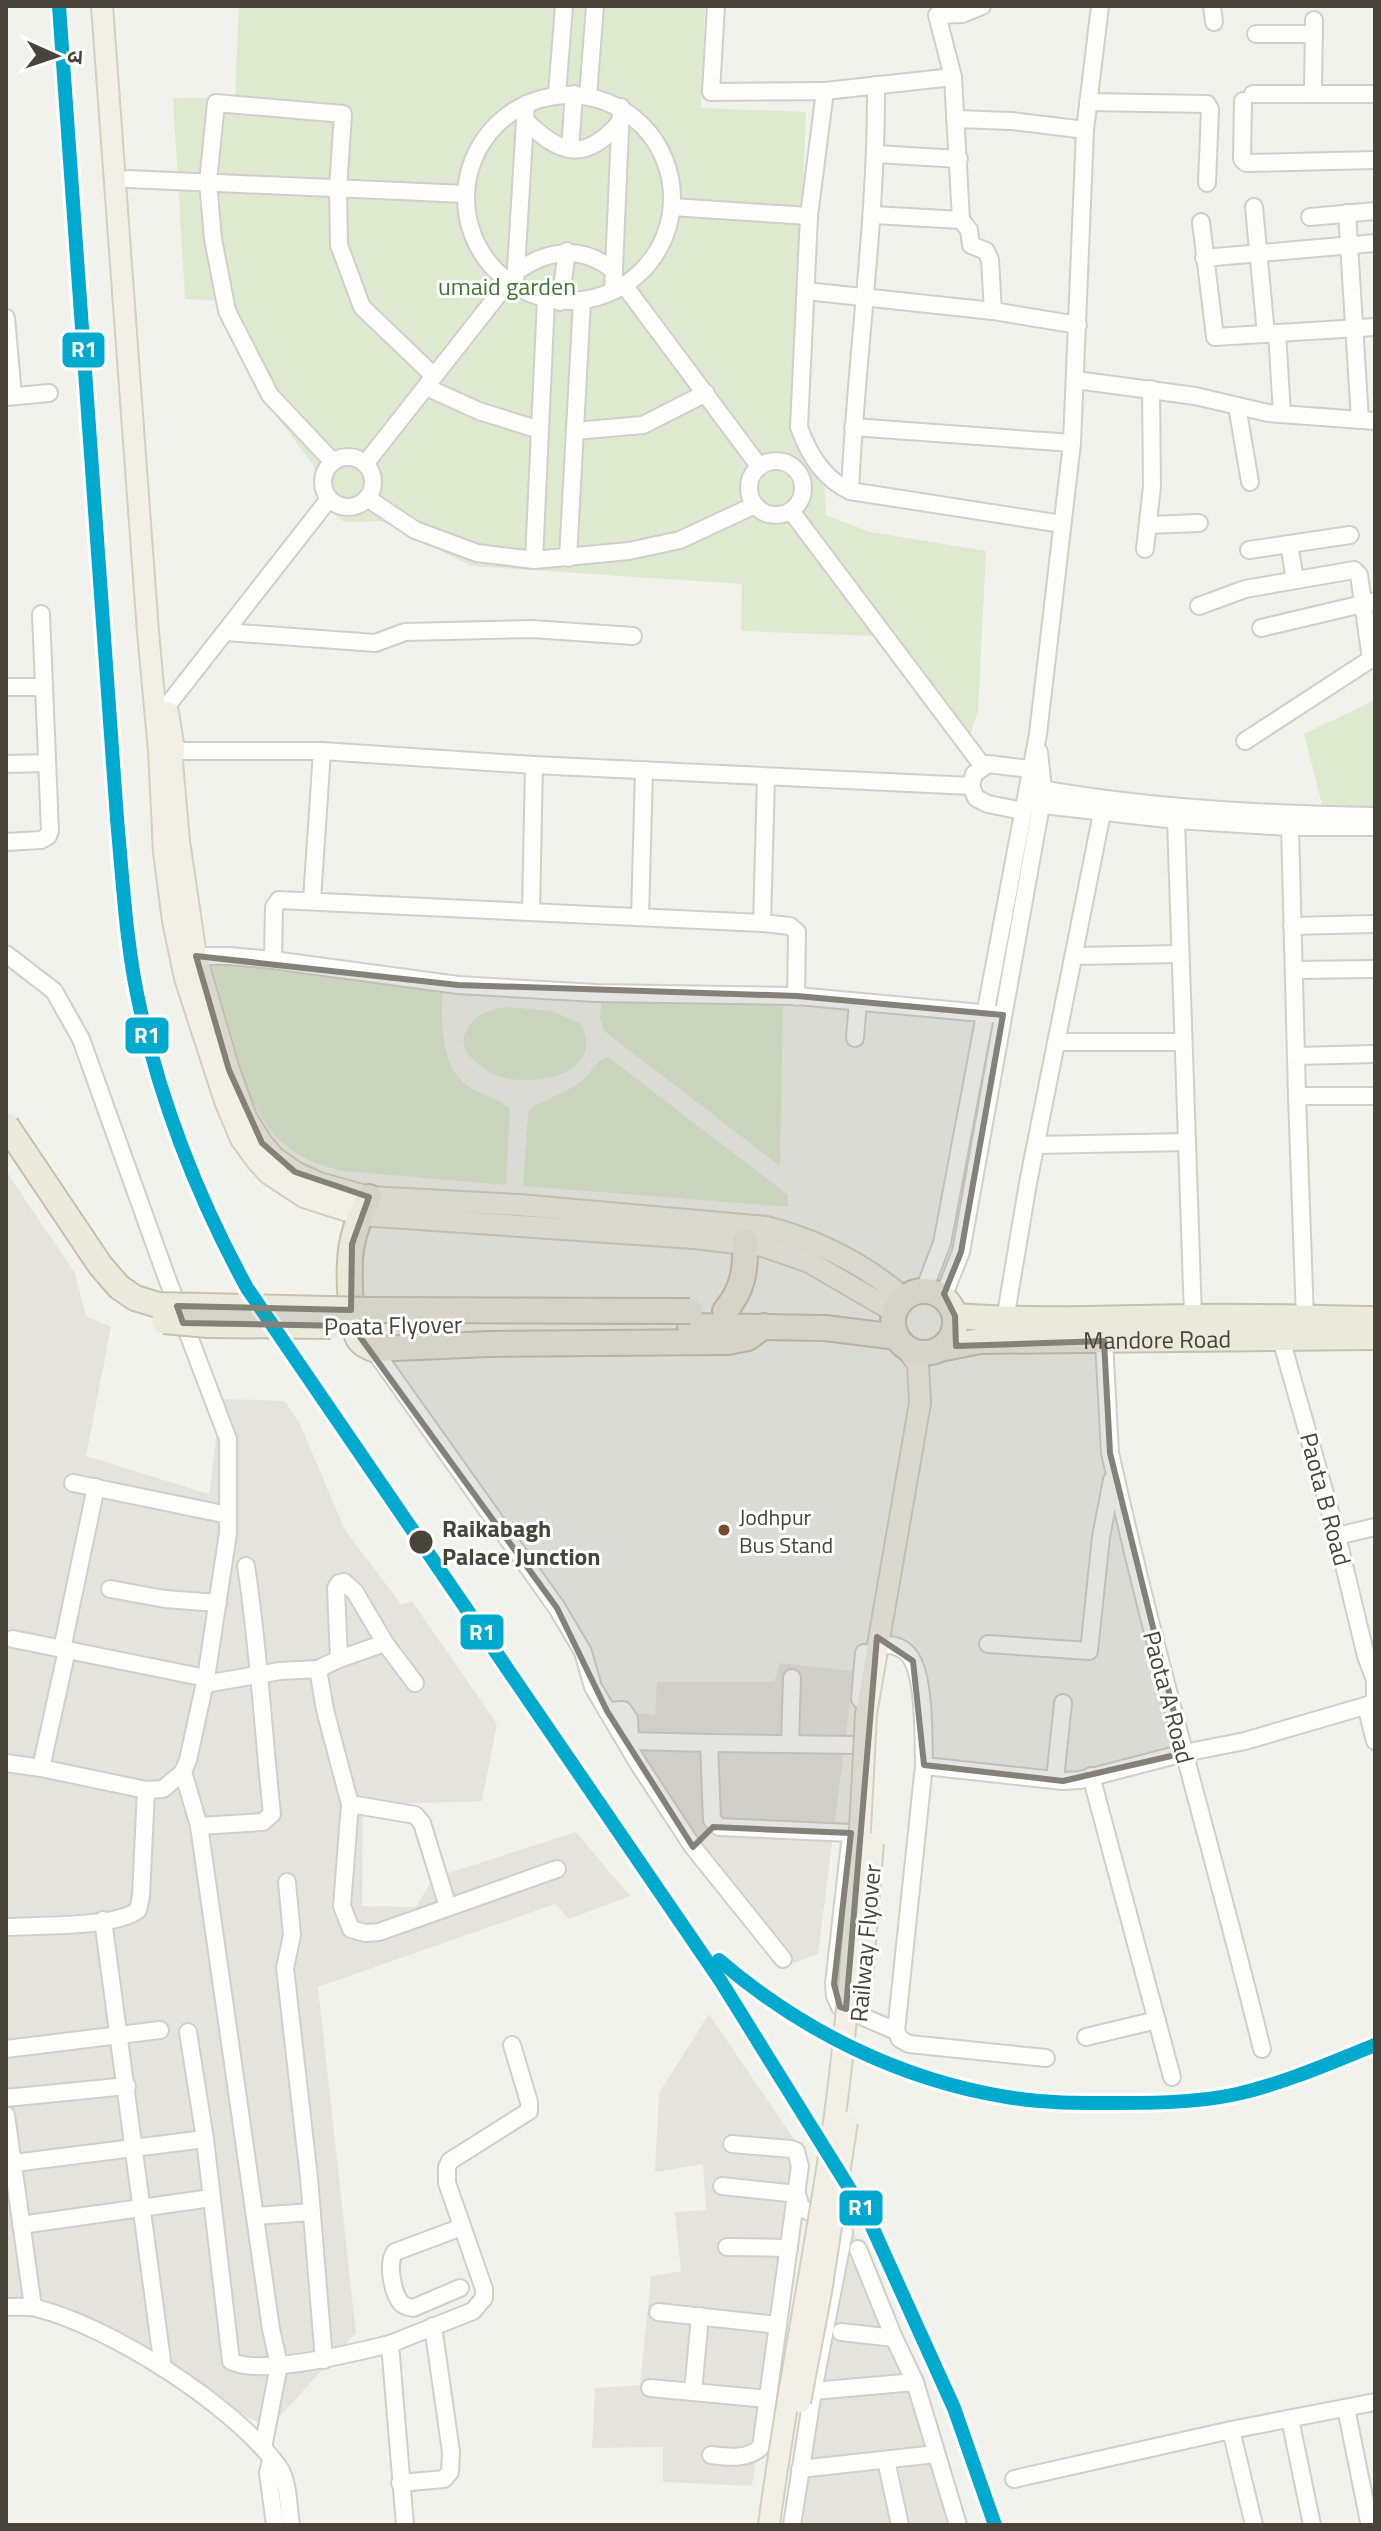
<svg xmlns="http://www.w3.org/2000/svg" width="1381" height="2531" font-family="'Titillium Web','Noto Sans Devanagari',sans-serif">
  <style>
    .residential { fill: #e5e4dc }
    .green { fill: #ddead0 }
    .lines { fill: none; stroke-linecap: round; stroke-linejoin: round }
    .minor-casing { stroke: #d0cfcb; stroke-width: 20 }
    .major-casing { stroke: #d2cfbd; stroke-width: 24 }
    .highway-casing { stroke: #c7c1ac; stroke-width: 28 }
    .minor { stroke: #fdfdfc; stroke-width: 16 }
    .major { stroke: #f1efe6; stroke-width: 20 }
    .highway { stroke: #ebe8dc; stroke-width: 24 }
    .major-bridge-casing { stroke: #d2cfbd; stroke-width: 24; stroke-linecap: butt }
    .highway-bridge-casing { stroke: #c7c1ac; stroke-width: 28; stroke-linecap: butt }
    .major-bridge { stroke: #f1efe6; stroke-width: 20 }
    .highway-bridge { stroke: #ebe8dc; stroke-width: 24 }
    .rail-1-casing { stroke: #fff; stroke-width: 20 }
    .rail-1 { stroke: #00a9ce; stroke-width: 14 }
    .marked { fill: #848179; fill-opacity: 0.2; stroke: #848179; stroke-width: 6; stroke-linejoin: round }
    .bus-dot { fill: #7a4b2a; stroke: #fff; stroke-width: 3 }
    .stop-dot { fill: #48443a; stroke: #fff; stroke-width: 3 }
    .labels { text-anchor: middle; dominant-baseline: central; stroke-width: 6; stroke-linejoin: round; paint-order: stroke }
    .bus-label { font-size: 22px; fill: #48443a; stroke: #fff; text-anchor: start }
    .park-label { font-size: 24px; fill: #427532; stroke: #fff }
    .street-label { font-size: 24px; fill: #48443a; stroke: #fff }
    .stop-label { font-size: 24px; font-weight: bold; fill: #48443a; stroke: #fff; text-anchor: start }
    .line-badge { stroke: #fff; stroke-width: 3 }
    .badge-label { font-size: 22px; text-anchor: middle; font-weight: bold; fill: #fff }
  </style>
  <rect width="100%" height="100%" fill="#f2f2ed"/>
  <g class="residential">
    <polygon points="6,1171 75,1273 86,1316 111,1327 86,1456 209,1494 221,1399 285,1401 300,1424 345,1530 401,1604 412,1601 497,1724 482,1801 363,1805 362,1906 416,1907 433,1878 576,1832 630,1896 569,1919 555,1904 318,1987 356,2333 269,2428 157,2371 37,2302 6,2305"/>
    <polygon points="780,1663 854,1671 818,1954 791,1964 697,1851 602,1709 655,1715 657,1682 774,1682"/>
    <polygon points="709,2014 800,2148 752,2486 663,2482 663,2447 592,2448 595,2388 640,2385 651,2276 681,2271 675,2212 706,2210 703,2164 655,2172 659,2093"/>
    <polygon points="846,2217 880,2286 954,2525 800,2525"/>
  </g>
  <g class="green">
    <polygon points="239,6 705,6 701,108 806,112 793,443 824,475 826,515 870,532 986,551 978,711 964,754 874,636 741,631 742,584 471,566 381,521 344,522 320,502 314,466 257,390 223,301 185,299 173,98 235,97"/>
    <polygon points="1375,700 1375,807 1323,808 1304,734"/>
    <path d="M210 959 443 987C441 1019 439 1069 471 1088 484 1096 499 1098 510 1109L506 1185 343 1171C269 1156 252 1109 234 1043 226 1015 218 987 210 959Z"/>
    <polygon points="602,995 783,1006 780,1166 604,1031 600,1018"/>
    <path d="M509 1007 552 1011 580 1023C608 1074 535 1087 501 1077 490 1074 484 1069 475 1061 464 1053 460 1042 467 1029 475 1013 492 1009 509 1007Z"/>
    <path d="M608 1057 788 1195V1207L523 1186 528 1113 532 1107C549 1098 569 1092 584 1079 592 1071 596 1060 608 1057Z"/>
  </g>
  <g class="lines">
    <defs>
      <g id="minor">
        <path d="M716 6 711 92 825 91 809 216 799 427C808 453 824 479 850 491L1062 524"/>
        <polyline points="1212,6 1214,22"/>
        <polyline points="1256,34 1314,34"/>
        <polyline points="953,77 937,15 962,14 982,6"/>
        <polyline points="825,91 953,77 961,220 969,230 971,245 986,251 990,260 993,311"/>
        <polyline points="557,94 564,6"/>
        <polyline points="1253,94 1375,94"/>
        <polyline points="1313,94 1314,20"/>
        <circle cx="569" cy="198" r="103"/>
        <polyline points="588,96 595,6"/>
        <polyline points="1243,101 1242,159 1246,163 1375,160"/>
        <polyline points="1088,102 1207,104 1210,109 1207,183"/>
        <polyline points="955,119 1012,121 1085,130"/>
        <path d="M525 120C560 155 585 163 620 122"/>
        <polyline points="570,149 574,94"/>
        <polyline points="876,154 959,159"/>
        <polyline points="128,179 466,194"/>
        <polyline points="672,207 809,216"/>
        <polyline points="1254,207 1266,334"/>
        <polyline points="1347,213 1360,420"/>
        <polyline points="873,215 961,220"/>
        <polyline points="1310,217 1375,211"/>
        <polyline points="1201,222 1215,337 1375,327"/>
        <polyline points="1204,258 1375,243"/>
        <path d="M516 272C548 249 583 245 614 271"/>
        <polyline points="624,285 759,466"/>
        <polyline points="515,286 526,104"/>
        <polyline points="613,291 621,107"/>
        <polyline points="806,291 993,311 1078,325"/>
        <polyline points="560,302 567,251"/>
        <polyline points="6,318 13,396"/>
        <polyline points="1277,333 1282,414"/>
        <polyline points="1076,380 1195,396 1268,413 1375,421"/>
        <polyline points="426,387 479,411 540,430"/>
        <polyline points="6,397 49,393"/>
        <polyline points="1237,406 1250,482"/>
        <polyline points="853,427 1072,443"/>
        <polyline points="575,431 643,425 706,393"/>
        <circle cx="348" cy="482" r="25"/>
        <circle cx="776" cy="488" r="27"/>
        <polyline points="333,462 270,395 227,311 213,239 208,182 216,103 343,114 338,189 339,245 362,307 434,376"/>
        <polyline points="365,464 509,281"/>
        <path d="M850 491C856 356 877 221 876 85"/>
        <polyline points="367,498 415,530 477,553 534,560 629,551 680,540 755,505"/>
        <polyline points="791,511 982,765"/>
        <polyline points="1148,525 1199,523"/>
        <polyline points="1289,544 1295,580"/>
        <polyline points="1145,549 1152,486 1151,389"/>
        <polyline points="1249,550 1350,535"/>
        <polyline points="568,558 582,301"/>
        <polyline points="534,560 546,299"/>
        <polyline points="1199,606 1245,589 1354,570 1359,575 1371,659 1375,657"/>
        <polyline points="1261,628 1375,601"/>
        <polyline points="226,632 375,643 405,632 532,629 633,636"/>
        <polyline points="6,687 43,687"/>
        <polyline points="167,706 329,499"/>
        <polyline points="1245,741 1371,659"/>
        <polyline points="162,751 322,751 534,765 971,786"/>
        <polyline points="6,764 47,763"/>
        <path d="M1036 788C1147 808 1262 814 1375 816"/>
        <polyline points="1034,804 1176,820 1290,827 1375,827"/>
        <polyline points="1023,811 988,804 976,798 971,786 974,774 988,764 1029,769"/>
        <polyline points="1176,820 1193,1317"/>
        <polyline points="1290,827 1297,1096"/>
        <polyline points="6,842 41,840 48,836 50,831 41,614"/>
        <polyline points="312,900 322,751"/>
        <polyline points="531,911 534,765"/>
        <polyline points="640,917 644,770"/>
        <polyline points="762,923 766,777"/>
        <polyline points="1292,926 1375,924"/>
        <polyline points="6,954 54,991 81,1039 165,1273 228,1439 228,1533 206,1678 188,1760 183,1772 163,1789 146,1790 41,1768 6,1763"/>
        <polyline points="196,956 230,956 273,960 458,985 596,993 797,996 1003,1015"/>
        <polyline points="1074,956 1180,954"/>
        <polyline points="273,960 274,907 279,900 762,923 790,926 797,932 796,997"/>
        <polyline points="1294,970 1375,969"/>
        <polyline points="855,1038 858,1002"/>
        <polyline points="1058,1042 1183,1042"/>
        <polyline points="1296,1056 1375,1054"/>
        <polyline points="1036,1145 1187,1142"/>
        <polyline points="924,1290 942,1243 1038,734 1072,443 1085,130 1100,6"/>
        <polyline points="943,1297 961,1252 1041,805 1043,789 1039,752"/>
        <polyline points="1305,1318 1297,1096 1375,1096"/>
        <polyline points="1005,1320 1028,1183 1102,813"/>
        <polyline points="1280,1330 1281,1339 1337,1536 1366,1656 1375,1680 1375,1699"/>
        <path d="M1104 1341 1110 1453 1114 1470C1157 1664 1214 1855 1262 2049"/>
        <polyline points="373,1349 557,1608 583,1652 593,1687 638,1763 693,1847 783,1959"/>
        <polyline points="73,1483 228,1515"/>
        <polyline points="1337,1536 1375,1527"/>
        <polyline points="110,1589 165,1599 218,1603"/>
        <polyline points="13,1639 206,1678"/>
        <polyline points="988,1644 1089,1651 1101,1537 1112,1480"/>
        <path d="M876 1646C887 1644 897 1644 906 1652 926 1669 923 1740 924 1765L934 1767 1063 1781 1080 1780 1184 1753 1245 1741 1375 1703"/>
        <polyline points="62,1649 96,1487"/>
        <polyline points="339,1659 385,1643"/>
        <polyline points="318,1669 325,1710 350,1804 342,1906 351,1929 365,1933 379,1932 557,1869"/>
        <polyline points="205,1684 280,1671 318,1669 339,1659 336,1588 339,1583 344,1582 355,1592 385,1643 415,1683"/>
        <polyline points="860,1699 864,1653"/>
        <polyline points="1366,1706 1375,1741"/>
        <polyline points="607,1711 623,1710 629,1719 630,1740 632,1741 709,1743 712,1820 719,1827 851,1833"/>
        <polyline points="709,1743 856,1745"/>
        <polyline points="790,1743 792,1678"/>
        <polyline points="41,1768 67,1650"/>
        <polyline points="183,1772 199,1826 271,2329 279,2365 263,2448"/>
        <polyline points="1091,1776 1172,2077"/>
        <polyline points="1055,1780 1063,1703"/>
        <polyline points="350,1804 415,1815 422,1823 448,1907"/>
        <path d="M199 1826 263 1822 272 1814C263 1732 259 1648 246 1566"/>
        <polyline points="851,1834 834,1984 835,1996 840,2007 896,2031 900,2039 909,2044 1046,2058"/>
        <polyline points="287,1882 292,1935 285,1968 309,2178 324,2360"/>
        <polyline points="103,1920 163,2368"/>
        <path d="M6 1927C37 1925 115 1928 138 1910L141 1896 146 1790"/>
        <polyline points="896,2031 924,1765"/>
        <path d="M188 2032 205 2139 231 2361C260 2377 357 2352 390 2344"/>
        <polyline points="1086,2037 1157,2020"/>
        <polyline points="6,2049 160,2030"/>
        <polyline points="6,2098 127,2086"/>
        <polyline points="6,2115 33,2307"/>
        <polyline points="14,2163 205,2139"/>
        <polyline points="722,2186 797,2194 801,2208 818,2216"/>
        <polyline points="255,2216 312,2212"/>
        <polyline points="21,2225 211,2198"/>
        <polyline points="727,2247 789,2248"/>
        <polyline points="858,2249 894,2338 915,2382"/>
        <path d="M460 2288 413 2308C408 2307 404 2306 401 2303 392 2292 387 2262 395 2252L462 2227"/>
        <path d="M6 2307C16 2307 27 2306 36 2308 110 2326 233 2405 278 2466 289 2480 288 2508 291 2525"/>
        <polyline points="658,2312 778,2325"/>
        <polyline points="841,2332 894,2338"/>
        <polyline points="650,2388 768,2399"/>
        <polyline points="813,2391 915,2382 958,2525"/>
        <polyline points="693,2392 700,2316"/>
        <polyline points="1346,2408 1369,2522"/>
        <polyline points="1290,2419 1312,2525"/>
        <polyline points="1231,2430 1254,2525"/>
        <path d="M711 2455C728 2457 748 2460 761 2447L800 2166 796 2151 791 2149 732 2144"/>
        <polyline points="271,2460 268,2473 275,2525"/>
        <polyline points="886,2460 900,2525"/>
        <polyline points="800,2469 936,2454"/>
        <polyline points="1014,2479 1231,2430 1375,2402"/>
        <polyline points="400,2483 444,2479 450,2472 451,2452 433,2326"/>
        <polyline points="405,2525 390,2344 473,2311 484,2298 484,2289 447,2183 447,2167 450,2161 529,2111 529,2102 512,2045"/>
        <polyline points="792,2525 813,2391 844,2232"/>
      </g>
      <g id="major">
        <polyline points="102,6 148,632 159,751 164,852 173,921 185,978 225,1101 241,1139 257,1161 269,1174 304,1197 360,1215 694,1238 763,1246 809,1262 895,1312"/>
        <path d="M168 712 174 750 172 762 179 841 196 956 229 1070 246 1117 262 1143 274 1157 295 1172 319 1183 369 1197 519 1205 766 1227C817 1240 863 1263 904 1298"/>
        <polyline points="866,1714 920,1403 918,1364 905,1347"/>
      </g>
      <g id="highway">
        <path d="M369 1197C362 1212 355 1227 352 1244 348 1264 349 1320 358 1338 361 1344 367 1346 373 1349L489 1344 728 1342 748 1338 764 1326"/>
        <circle cx="924" cy="1322" r="31"/>
        <path d="M725 1311C743 1290 746 1270 745 1242"/>
        <path d="M955 1316C1034 1322 1113 1318 1192 1317 1253 1316 1314 1318 1375 1319"/>
        <polyline points="690,1326 825,1328 897,1337"/>
        <path id="s1" d="M940 1349 980 1341 1375 1337"/>
      </g>
    </defs>
    <use href="#minor" class="minor-casing"/>
    <use href="#major" class="major-casing"/>
    <use href="#highway" class="highway-casing"/>
    <use href="#minor" class="minor"/>
    <use href="#major" class="major"/>
    <use href="#highway" class="highway"/>
    <defs>
      <g id="major-bridge">
        <polyline points="862,1978 873,1843"/>
        <polyline points="800,2402 821,2292 847,2122"/>
        <path d="M769 2525C786 2395 813 2267 832 2137 852 1997 859 1855 866 1714"/>
      </g>
      <g id="highway-bridge">
        <polyline points="6,1125 100,1265 119,1287 135,1298 158,1305 371,1310 690,1311"/>
        <polyline points="164,1321 208,1325 331,1326"/>
      </g>
    </defs>
    <use href="#major-bridge" class="major-bridge-casing"/>
    <use href="#highway-bridge" class="highway-bridge-casing"/>
    <use href="#major-bridge" class="major-bridge"/>
    <use href="#highway-bridge" class="highway-bridge"/>
    <defs>
      <g id="rail-1">
        <path d="M59 6 117 819C123 882 126 946 140 1008 162 1106 199 1200 247 1288L720 1980 869 2220 954 2408 995 2525"/>
        <path d="M719 1960C800 2030 901 2080 1007 2097 1041 2103 1075 2103 1110 2103 1153 2103 1195 2103 1237 2094 1285 2083 1330 2063 1375 2045"/>
      </g>
    </defs>
    <use href="#rail-1" class="rail-1-casing"/>
    <use href="#rail-1" class="rail-1"/>
  </g>
  <path class="marked" d="M196 956 458 985 797 996 1003 1015 961 1252 944 1294 955 1316 956 1346 1104 1341 1110 1453 1184 1753 1063 1781 924 1765 913 1661 877 1637 846 2009 840 2007 834 1984 851 1833 713 1827 693 1847 607 1711 557 1608 352 1326 183 1323 177 1306 351 1310 352 1244 369 1197 295 1172 262 1143 229 1070Z"/>
  <circle class="bus-dot" cx="724" cy="1530" r="7"/>
  <circle class="stop-dot" cx="421" cy="1542" r="13"/>
  <g class="labels">
    <g class="bus-label">
      <text x="739" y="1517">Jodhpur<tspan x="739" dy="28">Bus Stand</tspan></text>
    </g>
    <g class="park-label">
      <text x="507" y="286">umaid garden</text>
    </g>
    <g class="street-label">
      <text transform="translate(393 1325) rotate(-1)">Poata Flyover</text>
      <text stroke="none"><textPath href="#s1" startOffset="218">Mandore Road</textPath></text>
      <text transform="translate(1326 1499) rotate(75)">Paota B Road</text>
      <text transform="translate(1169 1697) rotate(75)">Paota A Road</text>
      <text transform="translate(865 1943) rotate(-85)">Railway Flyover</text>
    </g>
    <g class="stop-label">
      <text x="442" y="1528">Raikabagh<tspan x="442" dy="28">Palace Junction</tspan></text>
    </g>
  </g>
  <g class="line-badge">
    <rect x="61" y="331" width="45" height="38" rx="8" fill="#00a9ce"/>
    <rect x="124" y="1016" width="46" height="39" rx="8" fill="#00a9ce"/>
    <rect x="459" y="1613" width="46" height="38" rx="8" fill="#00a9ce"/>
    <rect x="838" y="2189" width="46" height="38" rx="8" fill="#00a9ce"/>
  </g>
  <g class="badge-label">
    <text x="84" y="357">R1</text>
    <text x="147" y="1043">R1</text>
    <text x="482" y="1640">R1</text>
    <text x="861" y="2215">R1</text>
  </g>
  <rect width="1381" height="2531" fill="none" stroke="#48443a" stroke-width="16"/>
  <g transform="translate(56 56) rotate(93)" stroke="#ffffff" stroke-width="6" paint-order="stroke">
  <path d="M0-6L14 30L0 20L-14 30Z" fill="#48443a"/>
  <text y="-12" font-size="22" font-weight="bold" text-anchor="middle" fill="#48443a">उ</text>
  </g>
</svg>
